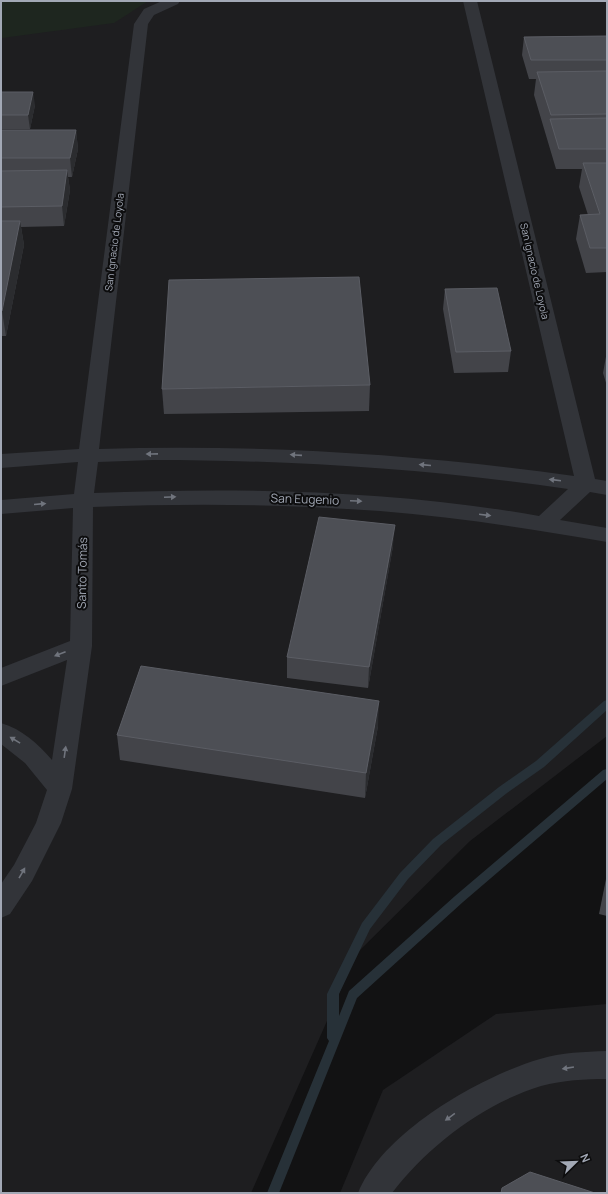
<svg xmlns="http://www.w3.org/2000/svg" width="608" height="1194" font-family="Manrope,sans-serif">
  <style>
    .built { fill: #1e1e20 }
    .green { fill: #1e261f }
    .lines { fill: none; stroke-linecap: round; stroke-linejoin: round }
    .stream { fill: #273138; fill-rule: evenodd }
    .street { fill: #323439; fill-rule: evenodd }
    .wall { fill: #434449 }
    .shaded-wall { fill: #2b2c2f }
    .building { fill: #4d4f55; stroke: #5b5d64 }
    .oneway { fill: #70747d }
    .labels { text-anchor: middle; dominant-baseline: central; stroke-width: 4; stroke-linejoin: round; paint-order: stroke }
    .far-street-label { font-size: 10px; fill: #a2a8b5; stroke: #0d0d0e }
    .street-label { font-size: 12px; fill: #a2a8b5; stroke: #0d0d0e }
  </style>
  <rect width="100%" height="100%" fill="#121213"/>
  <g class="built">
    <polygon points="1,1 607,1 607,736 470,841 357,953 251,1193 1,1193"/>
    <polygon points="607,1004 607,1193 340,1193 383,1090 496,1014"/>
  </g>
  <polygon class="green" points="1,1 148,1 114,23 2,38"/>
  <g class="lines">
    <polygon class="stream" points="607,700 607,710 544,767 507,793 441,845 408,879 370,929 339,994 339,1016 349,991 455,896 603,770 607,769 607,779 463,902 357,998 279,1193 267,1193 329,1041 327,1038 327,994 362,923 400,873 433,839 499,787 536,761 604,701"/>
    <g class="street">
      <path d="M162 1H180L178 4 154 15 148 24 99 449C258 444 417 454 574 476L463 1H477L595 479 607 481V495L590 492 560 520 607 528V542C532 529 456 517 380 511 284 504 189 503 93 507L92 646 72 789 61 823 32 881 10 914 1 918V884L14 865 36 823 47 790 25 763 1 744V723C22 729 38 744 52 760L67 660 1 686V668L70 641 73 508 1 514V500L74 494 78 462 1 468V454L79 449 134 24 144 9ZM153 460C292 460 430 469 568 489L539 516C392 490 242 487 94 493L98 462Z"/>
      <path d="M607 1051V1079C585 1079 563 1080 541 1086 483 1104 429 1145 392 1193H358C383 1132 479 1077 540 1059 562 1052 584 1052 607 1051Z"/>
    </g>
  </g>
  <g class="wall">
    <polygon points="607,36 607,272 586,273 576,239 580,215 588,215 579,187 582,169 556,169 534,95 536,79 529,79 522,55 524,37"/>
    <polygon points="1,92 35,105 30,129 1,129"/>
    <polygon points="1,130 76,130 78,149 72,177 68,177 70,190 64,226 21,227 24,245 6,336 1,336"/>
    <polygon points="445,289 511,351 508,372 454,373 443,309"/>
    <polygon points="607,351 607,386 603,373"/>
    <polygon points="370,385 369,411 164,414 162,389"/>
    <polygon points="393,546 368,688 287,678 287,657"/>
    <polygon points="378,726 365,798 120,760 117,735"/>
    <polygon points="607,874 607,916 599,914"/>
  </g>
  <g class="shaded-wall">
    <polygon points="33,92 35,105 30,129 28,115"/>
    <polygon points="76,130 78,149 72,177 70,158"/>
    <polygon points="67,170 70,190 64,226 62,206"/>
    <polygon points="20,221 24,245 6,336 2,311"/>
    <polygon points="395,525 393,546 368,688 369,667"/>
    <polygon points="379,701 378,726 365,798 366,773"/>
  </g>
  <g class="building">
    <polygon points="607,36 607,60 531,60 524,37"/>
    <polygon points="607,71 607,114 551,115 537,72"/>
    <polygon points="1,92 33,92 28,115 1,115"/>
    <polygon points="607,118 607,149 559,149 550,119"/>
    <polygon points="1,130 76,130 70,158 1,158"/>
    <polygon points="583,163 607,163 607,248 590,248 580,215 600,214"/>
    <polygon points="67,170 62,206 1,207 1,171"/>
    <polygon points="1,221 20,221 2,311 1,311"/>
    <polygon points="359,277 370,385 162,389 169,280"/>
    <polygon points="497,288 511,351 456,352 445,289"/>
    <polygon points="319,517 395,525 369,667 287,657"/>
    <polygon points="141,666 379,701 366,773 117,735"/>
    <polygon points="530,1172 595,1193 501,1193 502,1188"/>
  </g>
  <defs><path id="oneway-solid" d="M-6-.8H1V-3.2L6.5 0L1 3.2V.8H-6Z"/></defs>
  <g class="oneway">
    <use href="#oneway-solid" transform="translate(152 454) rotate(179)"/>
    <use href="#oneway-solid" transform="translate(296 455) rotate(-176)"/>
    <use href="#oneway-solid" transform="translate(425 465) rotate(-175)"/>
    <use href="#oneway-solid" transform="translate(555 480) rotate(-173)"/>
    <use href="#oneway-solid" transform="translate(170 497) rotate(-2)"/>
    <use href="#oneway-solid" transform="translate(356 501) rotate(3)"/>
    <use href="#oneway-solid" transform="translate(40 504) rotate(-5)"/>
    <use href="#oneway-solid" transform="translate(485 515) rotate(7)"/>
    <use href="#oneway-solid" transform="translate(60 654) rotate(159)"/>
    <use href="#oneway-solid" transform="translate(15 740) rotate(-149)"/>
    <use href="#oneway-solid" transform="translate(65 752) rotate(-82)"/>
    <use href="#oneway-solid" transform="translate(22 873) rotate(-60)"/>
    <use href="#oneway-solid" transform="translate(568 1068) rotate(171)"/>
    <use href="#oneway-solid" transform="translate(450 1117) rotate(144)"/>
  </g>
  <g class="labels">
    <g class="far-street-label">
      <text transform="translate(114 242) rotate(-83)">San Ignacio de Loyola</text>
      <text transform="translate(535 271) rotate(77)">San Ignacio de Loyola</text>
    </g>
    <g class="street-label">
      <text transform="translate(305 499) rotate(2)">San Eugenio</text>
      <text transform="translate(82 573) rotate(-89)">Santo Tomás</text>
    </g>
  </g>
  <rect width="608" height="1194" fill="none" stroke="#a2a8b5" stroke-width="4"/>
  <g transform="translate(576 1162) rotate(67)" stroke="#0d0d0e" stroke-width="3" paint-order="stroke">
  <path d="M0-3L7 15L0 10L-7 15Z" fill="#a2a8b5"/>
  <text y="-6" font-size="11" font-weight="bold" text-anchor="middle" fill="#a2a8b5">N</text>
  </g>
</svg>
